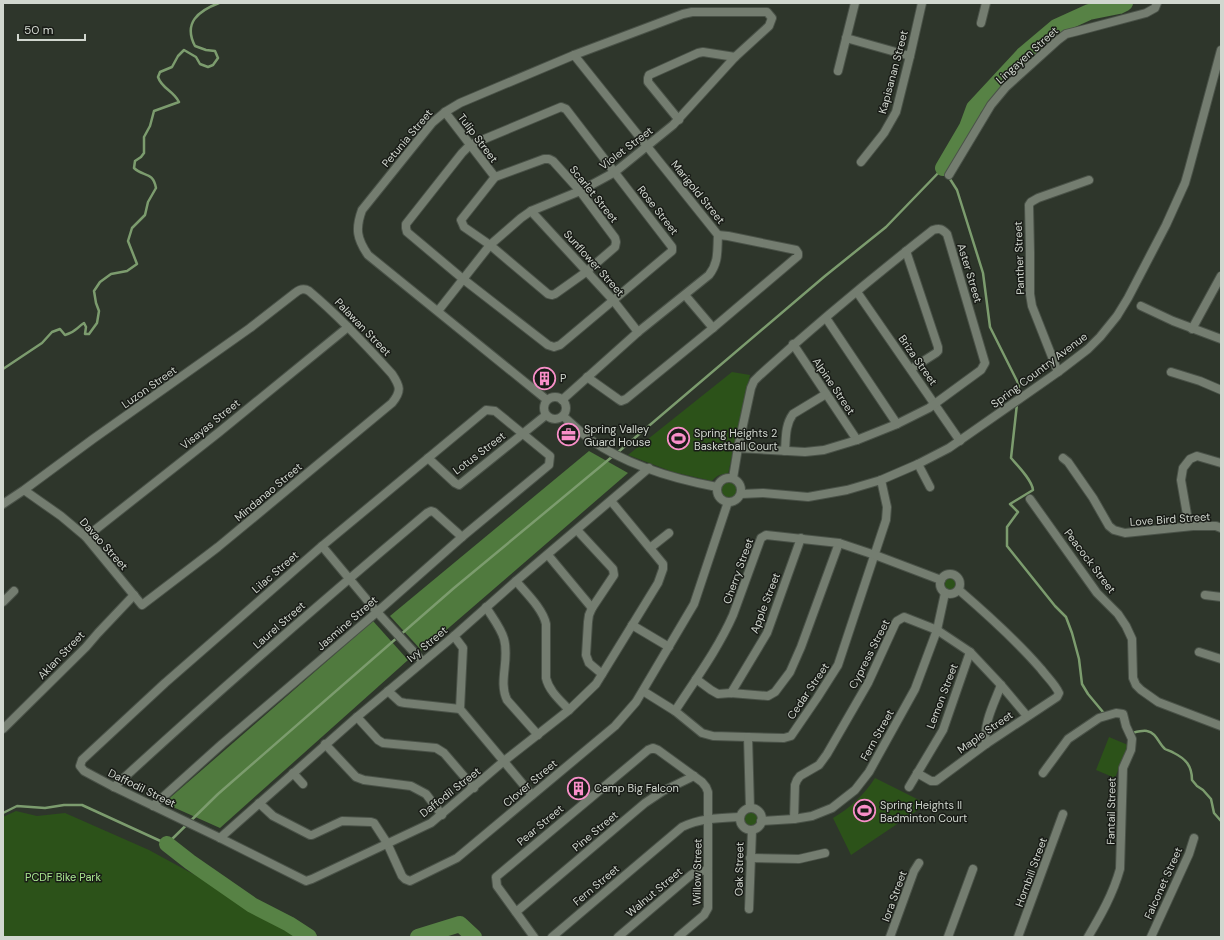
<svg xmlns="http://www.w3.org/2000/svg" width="1224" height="940" font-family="'DM Sans',sans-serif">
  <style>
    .green { fill: #2c5219 }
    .forest { fill: #507a3e }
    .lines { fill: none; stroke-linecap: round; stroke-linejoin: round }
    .stream { stroke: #7c9c6e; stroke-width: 2.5 }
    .river { stroke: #578245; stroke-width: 16 }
    .street-casing { stroke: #4a5248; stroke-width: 10 }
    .street { stroke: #747d70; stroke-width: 8 }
    .labels { text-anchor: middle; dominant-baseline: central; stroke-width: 3; stroke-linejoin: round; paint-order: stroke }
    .street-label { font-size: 11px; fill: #d1d7cf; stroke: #191c17 }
    .poi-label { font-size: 11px; fill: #d1d7cf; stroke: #191c17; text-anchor: start }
    .park-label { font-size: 11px; fill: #aae791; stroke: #191c17 }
  </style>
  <rect width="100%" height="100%" fill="#2e362b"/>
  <g class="green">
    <path d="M732 372 750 375 728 474C720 474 717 475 712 481L673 472 628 455Z"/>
    <circle cx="729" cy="490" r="11"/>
    <circle cx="950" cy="584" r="9"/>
    <polygon points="1109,737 1128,745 1115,778 1096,770"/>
    <path d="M875 778 927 804 851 855 833 818C850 808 864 795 875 778Z"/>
    <circle cx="751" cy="819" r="9"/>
    <polygon points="16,811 37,816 65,813 149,850 228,893 251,907 295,937 3,937 3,817"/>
  </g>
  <g class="forest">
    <polygon points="589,451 628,473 422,651 390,616"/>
    <polygon points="373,621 408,660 220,828 164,803"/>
  </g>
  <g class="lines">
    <g class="stream">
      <path d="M3 369 42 343 52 332 60 329 65 335C76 332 76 328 84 323L86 327 85 334H89L97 323 99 311 96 303 94 291 100 282 111 274 127 271 137 264 128 241 132 228 145 215 148 202 156 188C153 171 143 177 134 168L135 161 141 157 144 153V137L150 126 154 111 179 102C173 90 162 89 158 77L160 72 172 67 178 56 184 50 196 57 200 64 208 67 213 65 218 58 215 51 206 50 195 46C183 23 198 11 219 3"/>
      <path d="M1017 404 1011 458C1018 466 1032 480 1033 490L1010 504 1018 512 1007 527V546L1055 606 1066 617 1072 633 1079 659 1082 684 1088 694 1103 712"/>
      <polyline points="617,453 825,276 886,227 943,168 957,190 983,273 990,327 1019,385 1017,399"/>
      <path d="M1132 733C1136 732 1143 730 1147 731 1157 733 1158 743 1165 749 1167 750 1171 751 1174 753 1186 759 1192 766 1192 780L1197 786 1203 790 1211 799 1214 813 1221 821"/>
      <polyline points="3,813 17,806 45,808 64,805 82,805 167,844 218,794 454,588 613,456"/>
    </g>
    <g class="river">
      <polyline points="943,168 967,127 974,108 1024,54 1056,27 1089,12 1119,6 1125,3"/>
      <polyline points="167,844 190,862 252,905 289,924 309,937"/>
      <polyline points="418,937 460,924 474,937"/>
    </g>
    <defs>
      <g id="street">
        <polyline points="981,23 986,3"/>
        <polyline points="846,38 910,56"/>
        <polyline points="838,71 855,3"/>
        <polygon points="561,107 566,109 672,247 672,251 560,345 554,347 548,345 463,279 407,232 406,228 406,224 462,153 470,145"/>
        <polyline points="445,112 495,177"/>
        <polyline points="679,120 648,82 648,78 649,75 698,53 703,52 735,57"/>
        <polygon points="544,159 549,159 553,161 580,191 615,238 616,242 615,247 586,272 555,294 552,295 548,294 490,245 464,227 461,220 495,177"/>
        <polyline points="861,162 884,133 896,112 910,56 922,3"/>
        <polyline points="949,175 991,105 1006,87 1058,40 1066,34 1078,31 1146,13 1155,8 1157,3"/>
        <polyline points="531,211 613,300 638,332"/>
        <polyline points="906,251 938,347 938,351 936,353 911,369"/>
        <polyline points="857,292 960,441"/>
        <polyline points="685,295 713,328"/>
        <polyline points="1141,306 1173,321 1221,339"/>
        <path d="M438 311 490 245 521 218 531 211 580 191 615 172 673 125 735 57 769 26 772 18 767 12H692L683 14 574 55 460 103 445 112 432 123 362 210C355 229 357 239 368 255L547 400"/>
        <polyline points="826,318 897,424"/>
        <polyline points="1192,329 1221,276"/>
        <polyline points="793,344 857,440"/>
        <polyline points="1058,372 1032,306 1030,294 1030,252 1029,205 1031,202 1038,198 1089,180"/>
        <polyline points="1171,372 1200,381 1221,390"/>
        <polyline points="587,377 618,399 621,401 626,399 713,328 798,256 798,253 796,250 728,236 718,235"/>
        <circle cx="555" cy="408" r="11"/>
        <path d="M562 400 638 332 709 275C719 262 717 251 718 235L574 55"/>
        <path d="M563 416C572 424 581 433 591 440 628 466 674 479 717 487"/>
        <path d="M785 451C786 438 785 425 793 414L826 394"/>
        <polyline points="428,458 455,483 459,485 546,415"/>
        <polyline points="1063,458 1068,462 1093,498 1109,526 1114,530 1125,533 1193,526 1216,526 1221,528"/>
        <polyline points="918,464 930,487"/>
        <circle cx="729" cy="490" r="12"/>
        <path d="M733 478 738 448 751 388 754 381 759 376C815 325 873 277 933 230 940 228 942 229 947 234L985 363 981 370 929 408 897 424 857 440 824 450 805 452 738 448"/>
        <polyline points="741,494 763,493 808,497 847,490 881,480 918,464 949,448 1058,372 1088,349 1100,337 1117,316 1128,298 1166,225 1185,183 1189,169 1221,50"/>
        <polyline points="1030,499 1097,593 1118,614 1126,626 1132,639 1133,678 1136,685 1141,690 1158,702 1221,726"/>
        <path d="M3 504 24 490 93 439 250 328 295 293C300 289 304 288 309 291 339 316 366 345 392 374 400 386 402 391 392 403L218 547 142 605 86 537 61 516 24 490"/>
        <polyline points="1189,526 1181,480 1183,468 1190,459 1197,456 1221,463"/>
        <polyline points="577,530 613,569 614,575 592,608 589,615 588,622 586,655 589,663 602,674"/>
        <polyline points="86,537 218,433 348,327"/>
        <polyline points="322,546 377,612 422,661"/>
        <polyline points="650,548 669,533"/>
        <polyline points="548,555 592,608"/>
        <circle cx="950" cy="584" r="10"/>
        <path d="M516 581C526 593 543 609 546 624V678C549 691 560 700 569 710"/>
        <polyline points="1205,595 1221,597"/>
        <polyline points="3,602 14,591"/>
        <path d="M486 607C492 617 501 628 504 639 510 660 498 681 507 700L538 735"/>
        <polyline points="632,625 669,647"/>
        <polyline points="454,636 463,648 460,709 532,795"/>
        <polyline points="1199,652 1221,659"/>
        <polyline points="696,679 711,690 718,694 731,693 768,696 775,692 790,672 801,647 839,543"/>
        <polyline points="388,691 400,702 405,703 460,709"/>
        <polyline points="643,691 675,711 702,733 713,736 784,738 791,736 817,698 838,665 886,520 887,507 881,480"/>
        <polyline points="731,693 767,633 801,538"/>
        <path d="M675 711C695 680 718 649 733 615L761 538 766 535 839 543 875 555 941 580"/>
        <polyline points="357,717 378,740 383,743 436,748 444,753 474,788"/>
        <polyline points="3,729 86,647 98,633 134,595"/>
        <polyline points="748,737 750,808"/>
        <polyline points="325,744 356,777 364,780 411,786 426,794 442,815"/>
        <path d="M986 744C983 723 994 704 1001 685"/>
        <polyline points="293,773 303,784"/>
        <path d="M917 773 931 781H936L986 744 1057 697 1059 693C1055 684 1047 677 1041 669 1016 640 988 615 959 590"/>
        <path d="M1043 773 1068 739 1099 718 1116 713 1123 714 1126 726 1132 739 1131 750 1123 768 1120 869C1113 894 1101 915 1088 937"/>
        <path d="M114 787C216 693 321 602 427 513L431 511 434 512 462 537"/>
        <polyline points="909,787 943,730 970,652"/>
        <polyline points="259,803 273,816 310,835 312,835 342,821 371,822 374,823 387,843 402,876 405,879 410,881 457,858 615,726 636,702 694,604 728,502"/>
        <polyline points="153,806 222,744 377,612 462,537 549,465 550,456 495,411 486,410 322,546 165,683 82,760 80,766 84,771 114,787 220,838 306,881 312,879 431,823 504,761 569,710 596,684 658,583 663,569 663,564 611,501"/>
        <circle cx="751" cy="819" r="11"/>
        <polyline points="794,819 795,785 797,780 800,776 819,765 827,754 868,683 895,624 897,621 904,617 937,630 970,652 1001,685 1027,716"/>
        <polyline points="761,821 794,819 812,816 832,808 855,790 869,772 915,689 937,630 945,593"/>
        <polyline points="220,838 357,717 454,636 516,581 649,468"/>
        <polyline points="750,858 799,859 825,853"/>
        <polyline points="749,909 752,830"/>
        <polyline points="516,912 645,803 663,791 694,776"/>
        <polyline points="534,937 497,886 496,877 648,750 653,748 658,750 702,782 706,787 708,792 708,908 704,915 678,937"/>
        <path d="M552 937 682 827C701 818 720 818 740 817"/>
        <polyline points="618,937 691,875 696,872 708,870"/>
        <polyline points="890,937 914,871 919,863"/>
        <polyline points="948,937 973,869"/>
        <polyline points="1018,937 1063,814"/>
        <polyline points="1151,937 1189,854 1194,838"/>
      </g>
    </defs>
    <use href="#street" class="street-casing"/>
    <use href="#street" class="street"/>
  </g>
  <defs>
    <symbol id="building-ring" viewBox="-11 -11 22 22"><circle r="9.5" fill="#191c17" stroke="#f98fc9" stroke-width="1.5"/><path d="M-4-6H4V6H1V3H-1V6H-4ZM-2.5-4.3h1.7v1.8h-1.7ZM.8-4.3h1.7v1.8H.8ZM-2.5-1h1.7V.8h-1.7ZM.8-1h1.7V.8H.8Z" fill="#f98fc9"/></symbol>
    <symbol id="office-ring" viewBox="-11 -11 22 22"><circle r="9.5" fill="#191c17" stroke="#f98fc9" stroke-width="1.5"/><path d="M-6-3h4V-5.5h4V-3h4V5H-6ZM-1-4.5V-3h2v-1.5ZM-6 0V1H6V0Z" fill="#f98fc9"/></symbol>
    <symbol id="stadium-ring" viewBox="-11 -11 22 22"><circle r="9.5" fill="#191c17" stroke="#f98fc9" stroke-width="1.5"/><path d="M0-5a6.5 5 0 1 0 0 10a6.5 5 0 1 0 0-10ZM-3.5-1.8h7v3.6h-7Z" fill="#f98fc9"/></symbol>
  </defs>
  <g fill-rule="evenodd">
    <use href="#building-ring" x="532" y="366" width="25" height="25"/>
    <use href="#office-ring" x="556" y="422" width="25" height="25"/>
    <use href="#stadium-ring" x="666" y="426" width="25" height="25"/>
    <use href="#building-ring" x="566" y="776" width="25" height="25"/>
    <use href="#stadium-ring" x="852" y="798" width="25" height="25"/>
  </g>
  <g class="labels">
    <g class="street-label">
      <text transform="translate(1027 55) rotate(-42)">Lingayen Street</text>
      <text transform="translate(893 72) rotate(-75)">Kapisanan Street</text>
      <text transform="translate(407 138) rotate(-50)">Petunia Street</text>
      <text transform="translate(478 138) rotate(53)">Tulip Street</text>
      <text transform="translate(626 148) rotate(-37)">Violet Street</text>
      <text transform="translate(698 192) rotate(51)">Marigold Street</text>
      <text transform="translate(594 194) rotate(51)">Scarlet Street</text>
      <text transform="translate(658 210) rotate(52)">Rose Street</text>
      <text transform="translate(1019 258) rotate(-92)">Panther Street</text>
      <text transform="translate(594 263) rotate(48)">Sunflower Street</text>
      <text transform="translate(970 273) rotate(73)">Aster Street</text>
      <text transform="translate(363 327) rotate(46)">Palawan Street</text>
      <text transform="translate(918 360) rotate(55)">Briza Street</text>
      <text transform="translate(1039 370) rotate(-37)">Spring Country Avenue</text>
      <text transform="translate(834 386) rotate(56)">Alpine Street</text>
      <text transform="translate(149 387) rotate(-35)">Luzon Street</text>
      <text transform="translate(210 424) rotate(-39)">Visayas Street</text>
      <text transform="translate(479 453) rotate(-37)">Lotus Street</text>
      <text transform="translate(268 492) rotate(-40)">Mindanao Street</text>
      <text transform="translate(1170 519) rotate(-4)">Love Bird Street</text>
      <text transform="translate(104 544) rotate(48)">Davao Street</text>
      <text transform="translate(1090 561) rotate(53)">Peacock Street</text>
      <text transform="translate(738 571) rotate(-70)">Cherry Street</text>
      <text transform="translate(275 572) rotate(-41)">Lilac Street</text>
      <text transform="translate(765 603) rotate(-69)">Apple Street</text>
      <text transform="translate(347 623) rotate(-41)">Jasmine Street</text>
      <text transform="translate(279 625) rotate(-41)">Laurel Street</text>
      <text transform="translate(427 644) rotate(-40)">Ivy Street</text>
      <text transform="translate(869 654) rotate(-63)">Cypress Street</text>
      <text transform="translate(61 655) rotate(-46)">Aklan Street</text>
      <text transform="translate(808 691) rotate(-56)">Cedar Street</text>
      <text transform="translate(942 696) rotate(-69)">Lemon Street</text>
      <text transform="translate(985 732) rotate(-35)">Maple Street</text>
      <text transform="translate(877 735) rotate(-61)">Fern Street</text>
      <text transform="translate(530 783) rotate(-40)">Clover Street</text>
      <text transform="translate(142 788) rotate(26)">Daffodil Street</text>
      <text transform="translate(450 792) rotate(-38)">Daffodil Street</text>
      <text transform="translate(1111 811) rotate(-89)">Fantail Street</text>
      <text transform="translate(540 825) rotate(-40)">Pear Street</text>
      <text transform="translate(595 831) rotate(-40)">Pine Street</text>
      <text transform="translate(739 869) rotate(-89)">Oak Street</text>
      <text transform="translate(697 872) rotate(-89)">Willow Street</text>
      <text transform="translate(1031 872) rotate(-70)">Hornbill Street</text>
      <text transform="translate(1163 883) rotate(-66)">Falconet Street</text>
      <text transform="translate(596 885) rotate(-40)">Fern Street</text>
      <text transform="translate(654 892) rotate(-40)">Walnut Street</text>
      <text transform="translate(894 896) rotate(-70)">Iora Street</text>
    </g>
    <g class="poi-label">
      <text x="560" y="378">P</text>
      <text x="584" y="429">Spring Valley<tspan x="584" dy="13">Guard House</tspan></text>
      <text x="694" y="433">Spring Heights 2<tspan x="694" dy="13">Basketball Court</tspan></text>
      <text x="594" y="788">Camp Big Falcon</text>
      <text x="880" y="805">Spring Heights II<tspan x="880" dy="13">Badminton Court</tspan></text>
    </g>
    <g class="park-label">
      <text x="63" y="877">PCDF Bike Park</text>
    </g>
  </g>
  <rect width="1224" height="940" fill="none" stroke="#d1d7cf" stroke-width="8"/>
  <path d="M18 34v6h67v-6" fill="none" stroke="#d1d7cf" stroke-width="2"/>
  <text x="24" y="34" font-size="12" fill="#d1d7cf" stroke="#191c17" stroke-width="3" paint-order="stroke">50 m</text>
</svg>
